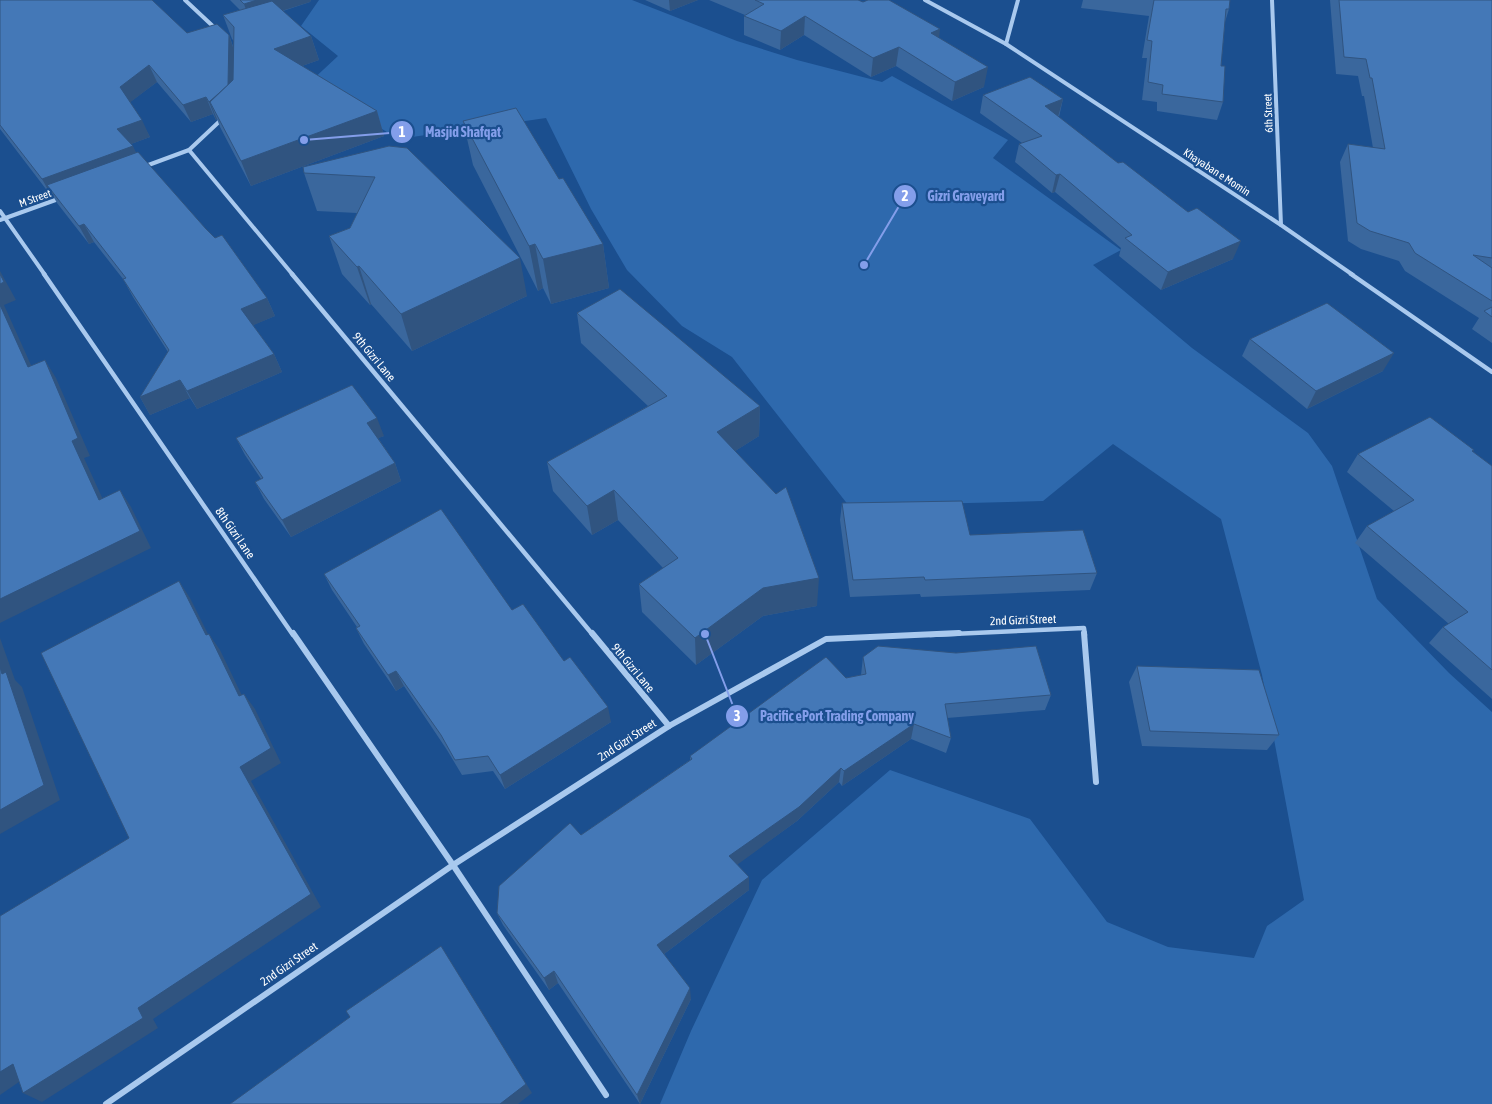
<svg xmlns="http://www.w3.org/2000/svg" width="1492" height="1104" font-family="'Asap Condensed',sans-serif">
  <style>
    .green { fill: #2e69ad }
    .lines { fill: none; stroke-linecap: round; stroke-linejoin: round }
    .minor-far2 { stroke: #a9c9ee; stroke-width: 4 }
    .minor-far1 { stroke: #a9c9ee; stroke-width: 4.5 }
    .minor { stroke: #a9c9ee; stroke-width: 6 }
    .wall { fill: #3a679d }
    .shaded-wall { fill: #305480 }
    .building { fill: #4478b7; stroke: #305480 }
    .labels { text-anchor: middle; dominant-baseline: central; stroke-width: 4.5; stroke-linejoin: round; paint-order: stroke }
    .far-street-label { font-size: 11px; fill: #fff; stroke: #1b4f8f }
    .street-label { font-size: 12px; fill: #fff; stroke: #1b4f8f }
    .leader { fill: none; stroke: #839eea; stroke-width: 2 }
    .callout-dot { fill: #839eea; stroke: #1b4f8f; stroke-width: 2 }
    .mark-label { font-size: 15px; text-anchor: middle; font-weight: bold; fill: #fff }
    .callout-label { font-size: 14px; text-anchor: middle; font-weight: bold; fill: #839eea; stroke: #1b4f8f; stroke-width: 4.5; stroke-linejoin: round; paint-order: stroke }
  </style>
  <rect width="100%" height="100%" fill="#1b4f8f"/>
  <polygon class="green" points="319,0 632,0 737,41 797,60 882,82 892,76 1008,140 993,158 1121,250 1093,265 1192,348 1308,433 1332,466 1377,599 1449,673 1492,712 1492,1104 660,1104 691,1031 762,880 890,770 1030,819 1107,922 1168,947 1254,958 1267,926 1304,900 1262,675 1221,519 1113,444 1043,501 849,506 732,357 682,326 627,270 591,209 546,118 398,139 309,83 338,56 301,26"/>
  <g class="lines">
    <g class="minor-far2">
      <polyline points="185,0 217,30"/>
      <polyline points="925,0 1006,44 1281,225 1353,275"/>
      <polyline points="1272,0 1281,225"/>
      <polyline points="1006,44 1018,0"/>
      <polyline points="189,150 293,275"/>
      <polyline points="143,167 189,150 222,119"/>
      <polyline points="0,211 45,275"/>
      <polyline points="0,220 61,198"/>
    </g>
    <g class="minor-far1">
      <polyline points="44,274 293,635"/>
      <polyline points="292,274 593,635"/>
      <polyline points="1351,274 1492,372"/>
      <polyline points="930,635 1084,628 1085,635"/>
    </g>
    <g class="minor">
      <polyline points="293,633 453,865 606,1095"/>
      <polyline points="592,633 669,726"/>
      <polyline points="1084,633 1096,782"/>
      <polyline points="106,1104 453,865 669,726 826,639 959,633"/>
    </g>
  </g>
  <g class="wall">
    <polygon points="0,0 187,33 229,35 234,49 234,41 232,39 223,15 240,10 230,0 311,0 310,2 283,11 311,36 319,60 302,66 377,111 384,136 251,186 220,127 217,119 216,120 213,114 191,122 157,82 130,102 150,137 131,144 136,153 267,298 275,316 253,325 274,354 282,372 197,409 190,398 150,415 140,397 168,352 133,297 123,279 94,242 89,244 57,203 53,196 52,197 0,129"/>
    <polygon points="645,0 698,0 670,11"/>
    <polygon points="709,0 858,0 939,38 984,87 952,101 896,66 871,77 804,35 780,50 744,35 744,16 745,15"/>
    <polygon points="1083,0 1230,0 1229,9 1225,22 1221,66 1223,102 1217,120 1157,111 1157,102 1142,100 1147,58 1142,58 1149,16 1081,8"/>
    <polygon points="1330,0 1492,0 1492,343 1472,329 1479,318 1405,271 1399,261 1361,249 1348,241 1340,162 1348,144 1373,148 1364,96 1362,96 1358,76 1336,74"/>
    <polygon points="983,95 1063,99 1059,117 1233,259 1161,290 1119,256 1121,248 1055,192 1052,193 1015,162 1019,144 1022,143 980,113"/>
    <polygon points="463,121 559,179 603,244 609,288 551,304 543,288 538,291 473,165"/>
    <polygon points="389,146 527,296 412,351 371,304 370,305 342,274 329,236 350,228 357,213 317,211 304,173"/>
    <polygon points="577,313 760,406 759,436 735,451 817,606 763,616 696,665 642,612 639,584 663,568 618,520 592,535 553,491 547,462 648,406 581,343"/>
    <polygon points="1250,339 1383,371 1307,409 1242,356"/>
    <polygon points="384,436 378,438 395,463 401,481 291,537 264,499 255,482 261,479 245,455 236,438"/>
    <polygon points="1473,452 1492,466 1492,699 1429,643 1443,627 1449,624 1355,543 1367,526 1394,511 1347,472 1358,454"/>
    <polygon points="842,503 970,535 1097,573 1090,590 921,597 920,594 850,597 840,520"/>
    <polygon points="324,574 512,610 564,661 611,722 505,789 493,771 462,775 447,750 404,686 396,691 364,644 356,628 357,627 332,590"/>
    <polygon points="863,657 1051,695 1045,710 947,718 951,738 946,753 911,739 842,786 839,782 797,821 737,864 749,890 664,954 691,999 640,1104 558,983 549,990 503,925 497,913 581,835 690,760 690,756 846,678 861,675"/>
    <polygon points="1137,666 1279,735 1267,750 1142,746 1129,682"/>
  </g>
  <g class="shaded-wall">
    <polygon points="257,0 311,0 310,2 250,21 244,4"/>
    <polygon points="669,0 698,0 670,11"/>
    <polygon points="805,16 804,35 780,50 781,31"/>
    <polygon points="940,29 938,49 931,33"/>
    <polygon points="229,35 235,53 235,102 210,102 217,119 216,120 209,102"/>
    <polygon points="311,36 319,60 282,73 274,49"/>
    <polygon points="899,47 896,66 871,77 873,58"/>
    <polygon points="149,65 157,82 128,104 120,87"/>
    <polygon points="988,67 984,87 952,101 955,82"/>
    <polygon points="206,97 213,114 191,122 183,105"/>
    <polygon points="1063,99 1058,117 1045,106"/>
    <polygon points="377,111 384,136 251,186 241,161"/>
    <polygon points="142,120 150,137 126,146 117,129"/>
    <polygon points="133,146 141,164 47,185 53,196 52,197 42,179"/>
    <polygon points="1060,174 1055,192 1052,193 1056,175"/>
    <polygon points="84,224 94,242 89,244 79,226"/>
    <polygon points="1241,241 1233,259 1161,290 1168,272"/>
    <polygon points="535,244 543,288 538,291 529,246"/>
    <polygon points="603,244 609,288 551,304 543,259"/>
    <polygon points="520,258 527,296 412,351 401,314"/>
    <polygon points="359,266 371,304 370,305 357,267"/>
    <polygon points="0,271 16,300 4,305 40,385 28,367 0,305"/>
    <polygon points="267,298 275,316 249,327 241,309"/>
    <polygon points="1394,353 1383,371 1307,409 1316,391"/>
    <polygon points="274,354 282,372 197,409 187,391"/>
    <polygon points="45,360 56,378 90,456 84,458 111,517 99,500 72,441"/>
    <polygon points="180,380 190,398 150,415 140,397"/>
    <polygon points="760,406 759,436 718,462 717,432"/>
    <polygon points="377,418 384,436 374,440 367,423"/>
    <polygon points="395,463 401,481 291,537 282,520"/>
    <polygon points="120,490 131,507 151,548 0,623 0,599"/>
    <polygon points="614,490 618,520 592,535 587,506"/>
    <polygon points="819,578 817,606 763,616 696,665 695,638 763,588"/>
    <polygon points="179,581 190,598 210,638 209,634 220,650 250,712 239,696 206,635"/>
    <polygon points="0,638 15,680 22,687 60,800 0,834"/>
    <polygon points="396,671 404,686 396,691 388,675"/>
    <polygon points="244,694 255,709 281,763 251,781 321,907 153,1019 158,1028 42,1102 23,1093 138,1008 240,767"/>
    <polygon points="608,707 611,722 505,789 500,775"/>
    <polygon points="914,724 911,739 842,786 844,771"/>
    <polygon points="841,768 839,782 797,821 730,870 729,856"/>
    <polygon points="749,877 749,890 660,957 657,945"/>
    <polygon points="441,946 532,1093 518,1104 500,1104"/>
    <polygon points="554,971 558,983 549,990 544,978"/>
    <polygon points="690,988 691,999 640,1104 637,1095"/>
    <polygon points="13,1064 32,1073 0,1095 0,1072"/>
  </g>
  <g class="building">
    <polygon points="0,0 152,0 187,33 217,24 229,35 228,85 209,102 206,97 183,105 149,65 120,87 142,120 117,129 133,146 42,179 0,125"/>
    <polygon points="240,0 257,0 244,4"/>
    <polygon points="755,0 858,0 863,2 868,0 889,0 940,29 931,33 988,67 955,82 899,47 873,58 805,16 781,31 744,16 764,4"/>
    <polygon points="1154,0 1230,0 1229,9 1226,9 1221,66 1225,66 1223,102 1162,94 1163,85 1148,82 1152,41 1147,40"/>
    <polygon points="1339,0 1492,0 1492,258 1473,255 1492,268 1492,301 1415,253 1409,243 1370,231 1357,223 1348,144 1385,149 1372,78 1370,78 1366,59 1344,57"/>
    <polygon points="272,1 311,36 274,49 377,111 241,161 210,102 233,80 234,27 223,15"/>
    <polygon points="1030,77 1063,99 1045,106 1118,163 1123,162 1188,212 1197,208 1241,241 1168,272 1125,238 1132,235 1060,174 1056,175 1019,144 1042,136 983,95"/>
    <polygon points="516,108 559,179 563,178 603,244 543,259 535,244 529,246 463,121"/>
    <polygon points="389,146 407,148 520,258 401,314 359,266 357,267 329,236 350,228 375,177 304,173 303,167"/>
    <polygon points="138,152 206,229 215,238 222,235 267,298 241,309 274,354 187,391 180,380 140,397 169,350 123,279 126,278 84,224 79,226 47,185"/>
    <polygon points="0,274 4,282 0,284"/>
    <polygon points="620,289 760,406 717,432 776,494 786,487 819,578 763,588 695,638 639,584 678,558 614,490 587,506 547,462 667,396 577,313"/>
    <polygon points="1327,303 1394,353 1316,391 1250,339"/>
    <polygon points="0,305 28,367 45,360 78,438 72,441 99,500 120,490 140,531 0,599"/>
    <polygon points="1492,307 1492,317 1484,311"/>
    <polygon points="352,385 377,418 367,423 395,463 282,520 255,482 263,478 236,438"/>
    <polygon points="1430,417 1474,450 1472,451 1492,466 1492,670 1443,627 1468,612 1367,526 1414,500 1358,454"/>
    <polygon points="962,501 970,535 1083,530 1097,573 925,580 924,577 853,580 842,503"/>
    <polygon points="441,509 512,610 523,604 564,661 570,657 608,707 500,775 488,756 455,760 441,735 396,671 388,675 356,628 360,626 324,574"/>
    <polygon points="179,581 206,635 209,634 239,696 244,694 271,748 240,767 311,894 138,1008 143,1018 23,1093 13,1064 0,1072 0,916 129,838 41,653"/>
    <polygon points="878,646 956,653 1036,646 1051,695 945,704 951,738 914,724 844,771 841,768 799,807 729,856 749,877 657,945 690,988 637,1095 554,971 544,978 497,913 499,886 570,823 581,835 692,759 690,756 826,657 846,678 866,674 863,657"/>
    <polygon points="1137,666 1259,670 1279,735 1150,731"/>
    <polygon points="0,667 2,674 6,672 44,785 0,810"/>
    <polygon points="441,946 526,1084 500,1104 230,1104 350,1017 346,1011"/>
  </g>
  <g class="labels">
    <g class="far-street-label">
      <text transform="translate(1268 113) rotate(-92)">6th Street</text>
      <text transform="translate(1217 172) rotate(33)">Khayaban e Momin</text>
      <text transform="translate(35 198) rotate(-20)">M Street</text>
    </g>
    <g class="street-label">
      <text transform="translate(374 357) rotate(50)">9th Gizri Lane</text>
      <text transform="translate(235 533) rotate(55)">8th Gizri Lane</text>
      <text transform="translate(1023 620) rotate(-2)">2nd Gizri Street</text>
      <text transform="translate(633 668) rotate(50)">9th Gizri Lane</text>
      <text transform="translate(627 740) rotate(-33)">2nd Gizri Street</text>
      <text transform="translate(289 964) rotate(-35)">2nd Gizri Street</text>
    </g>
  </g>
  <path class="leader" d="M304 140L402 132M864 265L905 196M705 634L737 716"/>
  <g class="callout-dot">
    <circle cx="304" cy="140" r="5"/>
    <circle cx="864" cy="265" r="5"/>
    <circle cx="705" cy="634" r="5"/>
    <circle cx="402" cy="132" r="12"/>
    <circle cx="905" cy="196" r="12"/>
    <circle cx="737" cy="716" r="12"/>
  </g>
  <g class="mark-label">
    <text x="402" y="137">1</text>
    <text x="905" y="201">2</text>
    <text x="737" y="721">3</text>
  </g>
  <g class="callout-label">
    <text x="463" y="137">Masjid Shafqat</text>
    <text x="966" y="201">Gizri Graveyard</text>
    <text x="837" y="721">Pacific ePort Trading Company</text>
  </g>
</svg>
